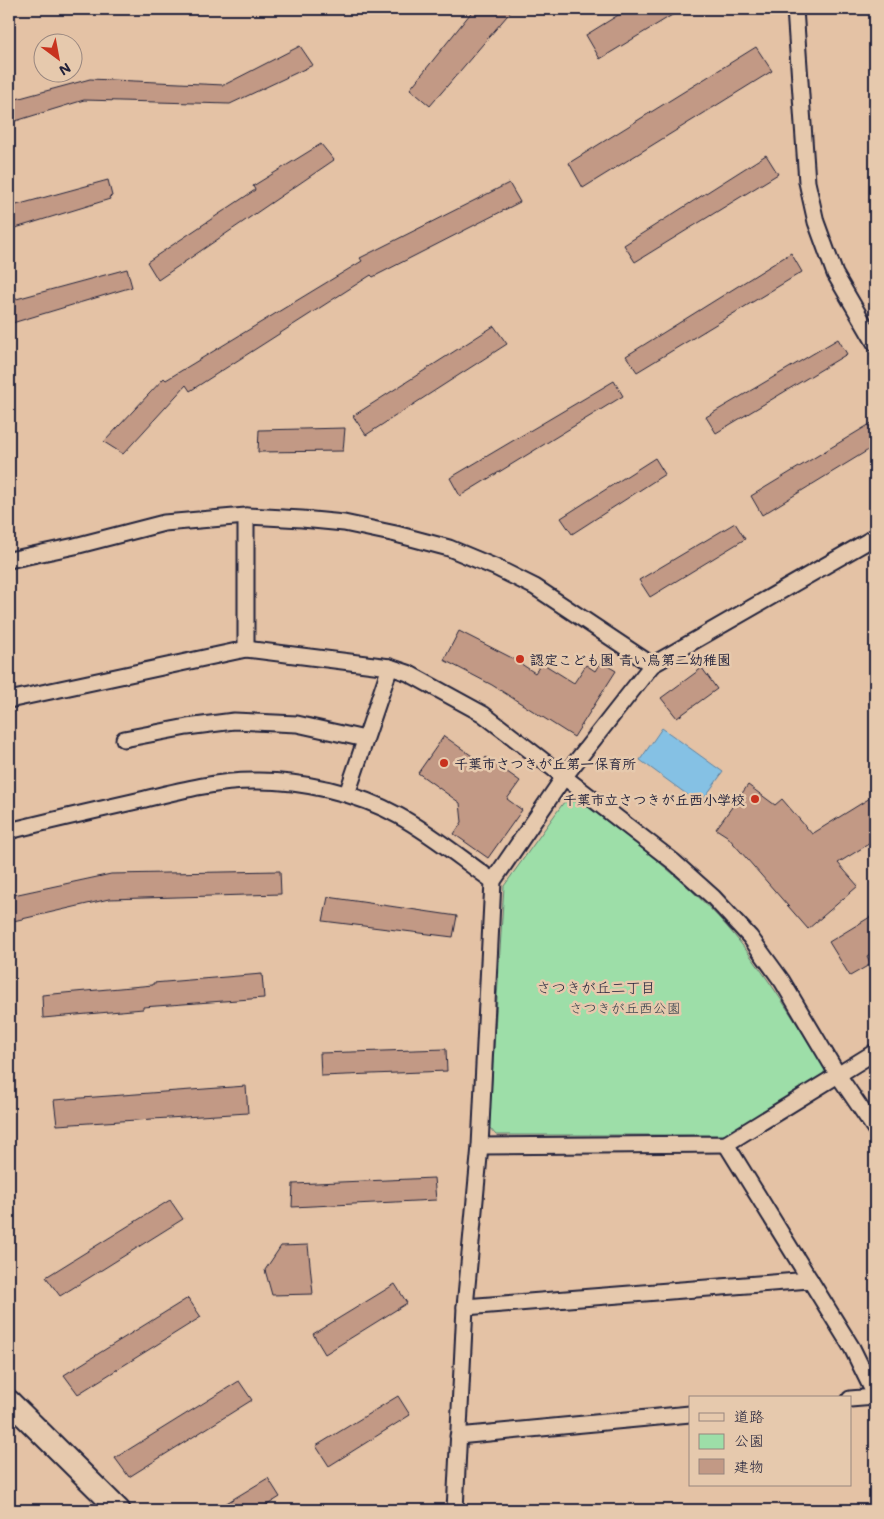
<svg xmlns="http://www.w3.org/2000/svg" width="884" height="1519" font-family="Mali,'Klee One',sans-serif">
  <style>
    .green { fill: #9ddea8; stroke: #608072 }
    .water { fill: #85c1e4; stroke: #5d81a0 }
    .building { fill: #c29985; stroke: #22223b }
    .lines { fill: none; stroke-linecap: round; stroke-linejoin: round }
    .street-casing { stroke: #22223b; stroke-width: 19 }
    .secondary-casing { stroke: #22223b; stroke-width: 25 }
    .street { stroke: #e6c9ad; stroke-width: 15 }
    .secondary { stroke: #e6c9ad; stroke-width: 21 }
    .poi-dot { fill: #c8321e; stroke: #e6c9ad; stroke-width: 2 }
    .labels { text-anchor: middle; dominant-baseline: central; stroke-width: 5; stroke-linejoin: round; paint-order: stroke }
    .poi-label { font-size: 14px; font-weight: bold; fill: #22223b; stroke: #e6c9ad; text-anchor: start }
    .park-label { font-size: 14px; fill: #343e4b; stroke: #e6c9ad }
    .neighbourhood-label { font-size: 15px; fill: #22223b; stroke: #e6c9ad }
  </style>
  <rect width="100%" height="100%" fill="#e4c2a5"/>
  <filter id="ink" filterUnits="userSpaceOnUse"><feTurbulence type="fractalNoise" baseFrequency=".02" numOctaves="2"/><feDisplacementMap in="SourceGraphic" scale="10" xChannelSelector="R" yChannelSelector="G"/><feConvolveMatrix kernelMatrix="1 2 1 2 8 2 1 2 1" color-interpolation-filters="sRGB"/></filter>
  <g filter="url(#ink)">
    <path class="green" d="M580 801C635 843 691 883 735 936 769 978 797 1024 825 1069L822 1078 727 1135H496L489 1127 504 886 564 802Z"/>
    <polygon class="water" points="662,728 723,772 700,804 640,760"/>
    <g class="building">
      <polygon points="474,9 513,9 430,106 410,89"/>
      <polygon points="628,9 682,9 600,59 586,35"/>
      <polygon points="300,46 313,65 230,104 84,100 9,123 9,101 90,79 224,85"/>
      <polygon points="756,47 772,71 583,188 569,163"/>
      <polygon points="321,144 334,160 158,280 147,262 255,190 253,186"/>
      <polygon points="766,155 778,174 635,262 624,245"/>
      <polygon points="108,180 112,196 109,197 110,199 9,230 9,207"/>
      <polygon points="509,183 520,202 373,277 371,275 190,391 186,385 123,454 104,442 164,378 166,380 362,261 360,258"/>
      <polygon points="791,253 802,272 637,372 626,356"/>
      <polygon points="127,269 132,287 9,324 9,301"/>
      <polygon points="494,326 507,344 366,435 353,416"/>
      <polygon points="838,339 847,354 716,433 706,417"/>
      <polygon points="614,381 623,396 460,496 450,478"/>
      <polygon points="875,421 875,446 762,515 751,496"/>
      <polygon points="345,428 343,451 258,452 259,430"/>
      <polygon points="655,458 665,474 572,534 561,518"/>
      <polygon points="735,523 745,539 650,597 639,580"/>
      <polygon points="459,631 512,658 535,673 542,663 574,683 586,665 595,671 601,662 616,671 574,737 492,685 444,660"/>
      <polygon points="702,668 717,689 677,718 661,698"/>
      <polygon points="444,736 482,763 486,757 520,781 507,799 522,810 488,858 454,834 462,822 460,803 418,773"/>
      <polygon points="748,785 775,805 782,799 812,834 875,795 875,840 838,863 858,886 808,929 727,836 716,829"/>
      <polygon points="280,871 281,894 109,899 9,922 9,896 111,874"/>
      <polygon points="328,897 457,916 453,937 323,921"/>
      <polygon points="875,914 875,951 867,956 871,964 850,976 829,942"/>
      <polygon points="262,974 264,998 143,1007 143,1009 43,1018 42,995 153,985 153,983"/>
      <polygon points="446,1049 447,1071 321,1076 320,1053"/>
      <polygon points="246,1086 248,1113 57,1125 54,1100"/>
      <polygon points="434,1178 436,1200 292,1207 293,1184"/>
      <polygon points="170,1200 183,1219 60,1296 46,1277"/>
      <polygon points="308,1245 313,1294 272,1295 265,1270 281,1246"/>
      <polygon points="395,1284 407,1303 325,1354 313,1334"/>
      <polygon points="188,1298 201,1317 78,1394 64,1375"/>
      <polygon points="239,1381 252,1400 129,1477 115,1458"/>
      <polygon points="398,1396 410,1415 329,1466 316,1446"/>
      <polygon points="268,1478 280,1497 259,1510 215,1510"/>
    </g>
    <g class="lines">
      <defs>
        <g id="street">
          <polyline points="795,9 807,182 816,222 835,274 875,343"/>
          <polyline points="9,560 75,546 164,523 199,520 246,516 302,519 344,523 396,534 449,548 497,568 535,587 652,665"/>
          <polyline points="246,649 246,516"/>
          <polyline points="9,700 246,649 390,667 408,673 483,714 674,862 713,897 750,937 782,981 838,1075 875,1129"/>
          <polyline points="124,739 187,727 234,721 297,724 365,739"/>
          <polyline points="347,794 390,667"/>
          <path d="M9 831C53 820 97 810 141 800 178 791 216 781 253 781 301 780 358 793 399 816 432 834 462 859 493 881"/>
          <polyline points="726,1144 852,1348 875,1395"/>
          <polyline points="480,1146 726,1144 875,1052"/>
          <polyline points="465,1307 810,1280"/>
          <polyline points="850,1399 875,1397"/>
          <polyline points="458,1436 690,1414"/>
          <polyline points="455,1510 465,1307 480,1146 493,881 564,777 652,665 875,537"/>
        </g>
        <polyline id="secondary" points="9,1401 119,1510"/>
      </defs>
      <use href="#street" class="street-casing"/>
      <use href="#secondary" class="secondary-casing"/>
      <use href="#street" class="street"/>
      <use href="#secondary" class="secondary"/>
    </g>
  </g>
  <g class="poi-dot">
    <circle cx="520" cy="659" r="5"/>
    <circle cx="444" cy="763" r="5"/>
    <circle cx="755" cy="799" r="5"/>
  </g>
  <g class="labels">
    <g class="poi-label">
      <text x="530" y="659">認定こども園 青い鳥第二幼稚園</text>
      <text x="454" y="763">千葉市さつきが丘第一保育所</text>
      <text x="745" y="799" text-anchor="end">千葉市立さつきが丘西小学校</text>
    </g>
    <g class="park-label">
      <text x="625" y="1007">さつきが丘西公園</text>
    </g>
    <g class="neighbourhood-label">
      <text x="596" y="987">さつきが丘二丁目</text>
    </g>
  </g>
  <rect width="884" height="1519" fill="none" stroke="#e6c9ad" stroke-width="30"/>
  <rect x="15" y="15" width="854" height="1489" fill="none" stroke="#22223b" stroke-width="2" filter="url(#ink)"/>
  <rect x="689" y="1396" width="162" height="90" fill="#e6c9ad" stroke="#98867f"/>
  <rect x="699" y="1413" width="25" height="8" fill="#e6c9ad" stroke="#98867f"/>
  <text x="734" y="1422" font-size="15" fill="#22223b">道路</text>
  <rect x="699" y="1434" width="25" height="15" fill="#9ddea8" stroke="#98867f"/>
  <text x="734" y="1446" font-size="15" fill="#22223b">公園</text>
  <rect x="699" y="1459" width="25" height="15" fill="#c29985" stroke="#98867f"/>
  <text x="734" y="1472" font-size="15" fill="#22223b">建物</text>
  <g transform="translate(58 58) rotate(148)"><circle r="24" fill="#e6c9ad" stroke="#98867f"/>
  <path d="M0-4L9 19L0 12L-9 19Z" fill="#c8321e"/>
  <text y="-8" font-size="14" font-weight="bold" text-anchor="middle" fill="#22223b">N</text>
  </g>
</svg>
